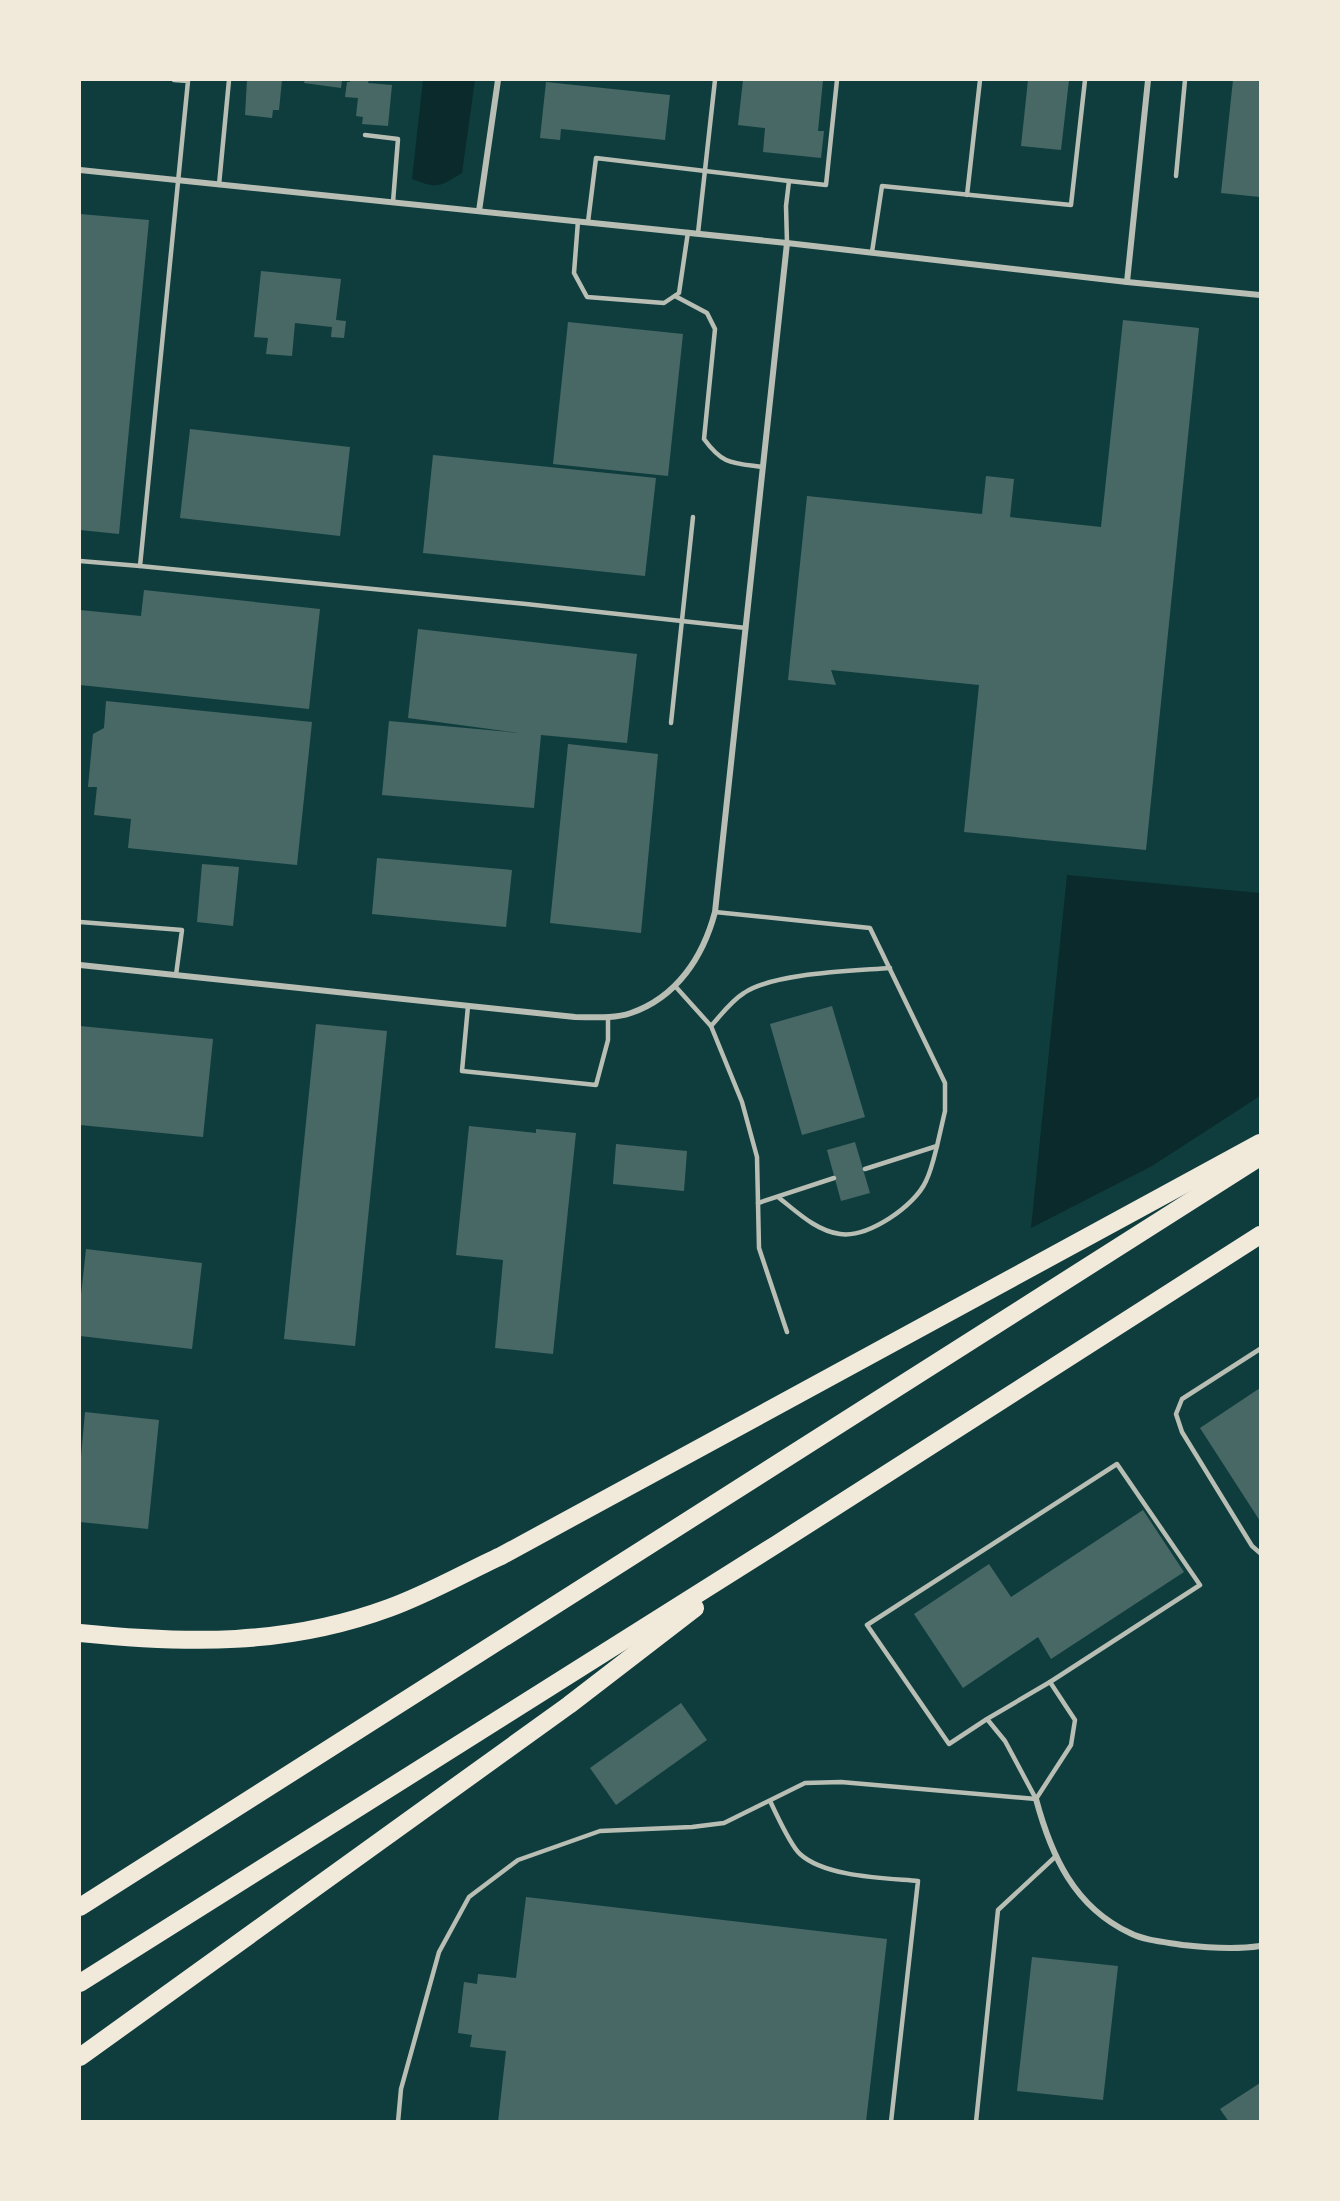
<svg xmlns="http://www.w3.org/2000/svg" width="1340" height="2201" font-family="'Open Sans',sans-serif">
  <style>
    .water { fill: #0a2a2b }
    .building { fill: #486865 }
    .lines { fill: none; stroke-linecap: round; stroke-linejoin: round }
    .service { stroke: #b8beb3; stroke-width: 4.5 }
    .minor { stroke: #b8beb3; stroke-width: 6 }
    .motorway { stroke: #f1e9da; stroke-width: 18 }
  </style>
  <rect width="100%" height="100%" fill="#0f3d3e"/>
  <g class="water">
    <path d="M423 80H475L462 173C439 187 438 189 412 179Z"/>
    <polygon points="1067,875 1260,893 1260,1096 1152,1166 1031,1228"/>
  </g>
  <g class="building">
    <polygon points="247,80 282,80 279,110 273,110 272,118 245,115"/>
    <polygon points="305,80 342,80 341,88 304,83"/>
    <polygon points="350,80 369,80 368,83 392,85 388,126 362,124 363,117 356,116 358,98 345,97 347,82 350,82"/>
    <polygon points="743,80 823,80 818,131 824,131 821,158 763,152 765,128 738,125"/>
    <polygon points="1028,80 1069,80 1061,150 1021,146"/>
    <polygon points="1233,80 1260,80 1260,197 1221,193"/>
    <polygon points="546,82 670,95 665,140 561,129 560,140 540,138"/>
    <polygon points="80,214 149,220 119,534 80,530"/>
    <polygon points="261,271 341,279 336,320 346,321 344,338 331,337 332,327 295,323 292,356 266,354 268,338 254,337"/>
    <polygon points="1123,320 1199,328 1146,850 964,832 979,685 831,670 836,685 788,680 807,496 982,514 986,476 1014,479 1010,517 1101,527"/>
    <polygon points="568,322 683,334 668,476 553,464"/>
    <polygon points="190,429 350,447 340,536 180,518"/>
    <polygon points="433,455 656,478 645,576 423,553"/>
    <polygon points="144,590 320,609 309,709 80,685 80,610 141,616"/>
    <polygon points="418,629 637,654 627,743 541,735 534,808 382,795 389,721 520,733 408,718"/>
    <polygon points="106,701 312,722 297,865 128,848 131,819 94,815 97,787 88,787 93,734 104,728"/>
    <polygon points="568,744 658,754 641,933 550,923"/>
    <polygon points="377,858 512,870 506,927 372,914"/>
    <polygon points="202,864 239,867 233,926 197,922"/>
    <polygon points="832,1006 865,1117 802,1135 770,1024"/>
    <polygon points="316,1024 387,1031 355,1346 284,1339"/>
    <polygon points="80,1026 213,1039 203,1137 80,1125"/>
    <polygon points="469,1126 536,1133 536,1129 576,1133 553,1354 495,1348 503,1260 456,1255"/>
    <polygon points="855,1142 870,1193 841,1201 827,1150"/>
    <polygon points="616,1144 687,1151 684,1191 613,1184"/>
    <polygon points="86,1249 202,1263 192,1349 80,1336 80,1304"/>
    <polygon points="1260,1388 1260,1521 1200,1428"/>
    <polygon points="85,1412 159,1420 148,1529 80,1522 80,1468"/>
    <polygon points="1143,1510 1184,1572 1051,1659 1038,1637 963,1688 914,1614 989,1564 1011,1597"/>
    <polygon points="681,1703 707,1740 616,1805 590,1768"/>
    <polygon points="526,1897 887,1939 866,2122 498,2122 506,2051 470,2047 472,2035 458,2033 464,1982 477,1984 478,1974 516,1978"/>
    <polygon points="1032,1957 1118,1966 1103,2100 1017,2091"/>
    <polygon points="1260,2083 1260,2122 1229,2122 1220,2109"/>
  </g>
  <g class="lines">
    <g class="service">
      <polyline points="174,80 188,81 140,566 526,604 746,628"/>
      <polyline points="365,135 398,139 393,202"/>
      <polyline points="1176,176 1185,80"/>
      <polyline points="789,181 826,185 837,80"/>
      <polyline points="219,185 229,80"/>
      <polyline points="967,195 980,80"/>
      <polyline points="578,221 574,273 587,297 664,303 679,293 688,232"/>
      <polyline points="588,222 596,158 789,181 786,206 787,243"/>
      <polyline points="698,233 715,80"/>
      <polyline points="872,252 882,186 1071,205 1085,80"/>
      <path d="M675 296 707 313 715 329 704 439C723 465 732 463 763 467"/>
      <polyline points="80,561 140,566"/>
      <polyline points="671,723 693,517"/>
      <polyline points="715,912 870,928 945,1083 945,1111 937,1146 865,1169"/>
      <polyline points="80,922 182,930 176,975"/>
      <polyline points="675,986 711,1026 742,1102 757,1157 759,1248 787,1332"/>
      <polyline points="468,1006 462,1071 596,1085 608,1040 608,1017"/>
      <path d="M711 1026C721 1015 731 1001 744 993 773 973 853 971 890 968"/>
      <path d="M778 1197C796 1211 816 1231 840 1234 868 1238 915 1206 926 1181 931 1171 934 1158 937 1146"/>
      <polyline points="758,1203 834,1178"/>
      <polyline points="1260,1349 1182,1399 1176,1414 1182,1432 1252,1546 1260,1553"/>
      <polyline points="987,1719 1050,1682 1200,1585 1117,1464 867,1625 949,1744 987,1719 1005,1741 1036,1799"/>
      <polyline points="1036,1799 1071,1745 1075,1720 1050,1682"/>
      <path d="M770 1801C777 1815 790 1845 800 1854 825 1877 885 1878 918 1881L891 2122"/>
      <polyline points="398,2122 401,2089 439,1952 469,1897 518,1860 600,1831 692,1827 724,1823 805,1783 841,1782 1036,1799"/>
      <polyline points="976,2122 998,1910 1055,1857"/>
    </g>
    <g class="minor">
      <polyline points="80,170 787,243 1127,282 1260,295"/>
      <polyline points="479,211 498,80"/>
      <polyline points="1127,282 1148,80"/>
      <path d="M80 965 575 1017C594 1017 613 1019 631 1013 677 997 703 957 715 912L787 243"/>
      <path d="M1036 1799C1051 1855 1074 1907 1130 1933 1146 1941 1165 1942 1183 1945 1209 1948 1234 1950 1260 1946"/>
    </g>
    <g class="motorway">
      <path d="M80 1633C187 1644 286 1646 389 1608 428 1594 464 1573 501 1556L1260 1143"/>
      <polyline points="80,1907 1260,1157"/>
      <polyline points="80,1983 777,1544 1260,1235"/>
      <polyline points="80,2057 569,1705 695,1608"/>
    </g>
  </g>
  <rect width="1340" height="2201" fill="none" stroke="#f1e9da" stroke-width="162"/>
</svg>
